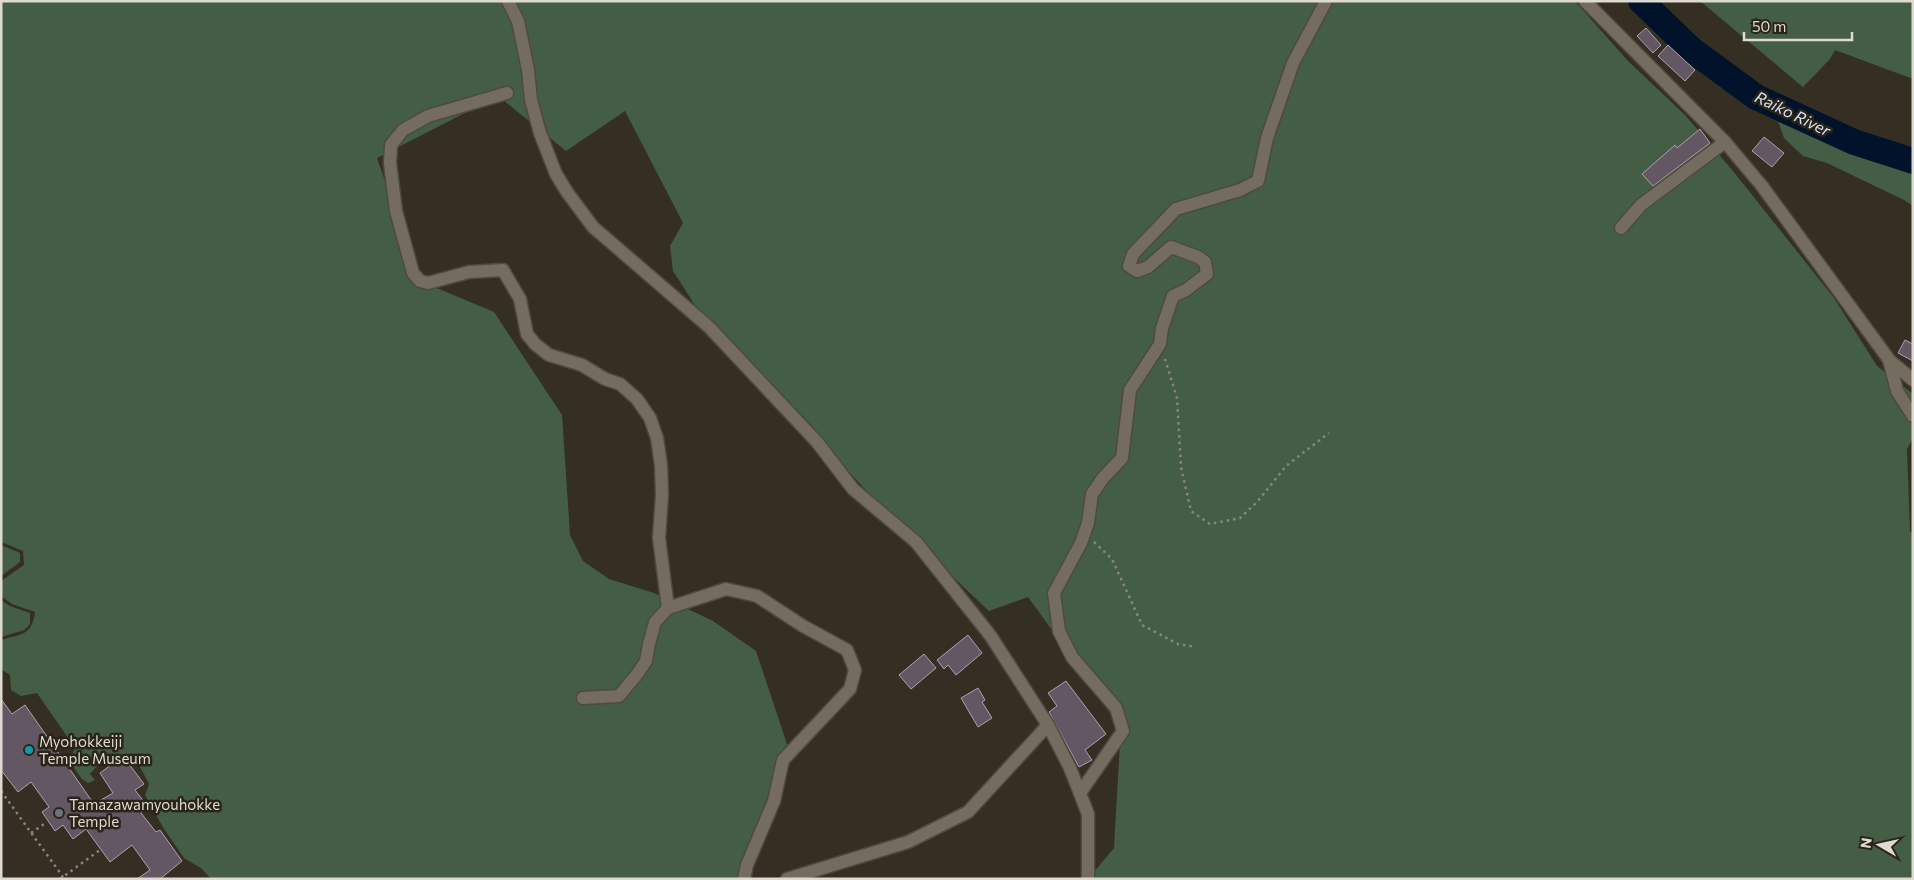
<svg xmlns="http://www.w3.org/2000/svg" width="1914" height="880" font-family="Commissioner,sans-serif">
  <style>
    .green { fill: #445e45 }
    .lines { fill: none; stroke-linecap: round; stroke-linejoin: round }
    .river { stroke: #01132a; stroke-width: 26 }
    .building { fill: #625763; stroke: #ada1ad }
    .minor-casing { stroke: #4f493f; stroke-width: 15 }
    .path { stroke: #8a857b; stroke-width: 2.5; stroke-dasharray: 2.5 4; stroke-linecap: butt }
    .minor { stroke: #746c5e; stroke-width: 12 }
    .culture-dot { fill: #0f9aa8; stroke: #2b2419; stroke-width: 2 }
    .worship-dot { fill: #6b7280; stroke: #2b2419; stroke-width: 2 }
    .labels { text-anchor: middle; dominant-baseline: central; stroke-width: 5; stroke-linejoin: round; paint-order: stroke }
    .poi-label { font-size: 15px; fill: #dedad2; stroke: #2b2419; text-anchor: start }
    .water-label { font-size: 16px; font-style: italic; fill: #d1e1f6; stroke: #2b2419 }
  </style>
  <rect width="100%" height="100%" fill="#352e22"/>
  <g class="green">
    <path d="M1 1H1575L1627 60 1685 115 1733 171 1834 298 1877 366 1913 394V438L1907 449 1910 532 1913 533V879H1088L1114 848 1121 725 1028 597 989 611 898 525 815 435 709 327 673 271 670 246 683 223 625 111 566 151 498 96 377 158 420 281 494 312 562 415 570 535 583 561 609 579 654 593 713 621 756 651 790 753 745 879H211L201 868 184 858 164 829 145 795 149 784 138 763 125 754 102 760 90 774 95 780 88 783 82 779 69 761 75 748 37 693 21 696 11 690 10 675 1 669V640C21 634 32 636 35 612L12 604 1 596V581L24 565 23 551 1 542Z"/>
    <polygon points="1700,1 1913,1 1913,79 1835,50 1830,59 1803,87"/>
    <polygon points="1783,116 1802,120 1816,118 1861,147 1893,147 1913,150 1913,206 1904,200 1827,163 1803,156 1784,138 1778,121"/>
    <polygon points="1,545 20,553 20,562 1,576"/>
    <polygon points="1,600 10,606 30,613 30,624 24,630 1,637"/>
  </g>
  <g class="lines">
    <polyline class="river" points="1641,1 1692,50 1756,97 1854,142 1913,161"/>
  </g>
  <g class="building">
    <polygon points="1646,28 1661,45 1653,53 1637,36"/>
    <polygon points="1668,45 1695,70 1685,81 1658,56"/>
    <polygon points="1700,129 1710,143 1653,186 1642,174 1675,145 1677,148"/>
    <polygon points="1764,137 1784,153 1772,167 1752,151"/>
    <polygon points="1905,340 1913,344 1913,361 1898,353"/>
    <polygon points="968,635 982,653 956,675 948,665 944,669 937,660"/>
    <polygon points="924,654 936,668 911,689 899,675"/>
    <polygon points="1066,681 1106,734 1085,750 1092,760 1079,767 1049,712 1057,706 1048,693"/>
    <polygon points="978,688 985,700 982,702 992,718 978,727 961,698"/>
    <polygon points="1,699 12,714 25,705 94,804 113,793 100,773 123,756 144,784 135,790 148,807 141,813 156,832 160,830 182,861 160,879 137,879 150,870 132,845 110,862 86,829 73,839 63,825 55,831 42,812 49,807 31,782 18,792 1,770"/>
  </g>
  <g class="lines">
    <defs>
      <g id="minor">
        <polyline points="508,1 518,21 528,70 531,100 540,133 556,174 567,192 593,227 709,327 817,442 853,489 916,542 990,635 1048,725 1070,768 1088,814 1088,879"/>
        <polyline points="1585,1 1725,142 1762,186 1890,361 1913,380"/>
        <polyline points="507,93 428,116 403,130 391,145 390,163 396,211 413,273 420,281 428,283 469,272 503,270 520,299 527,334 535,344 549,355 582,365 605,379 620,384 637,399 650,418 657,438 661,465 662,495 659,538 668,608"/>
        <polyline points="1621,228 1641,205 1725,142"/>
        <polyline points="1889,360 1897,391 1913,416"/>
        <polyline points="583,698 619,696 638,673 646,661 649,644 655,622 668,608 726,589 757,596 803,626 847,650 855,670 850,689 783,760 774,801 747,865 744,879"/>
        <polyline points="1080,793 1123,731 1116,708 1072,657 1059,631 1054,593 1081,543 1088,523 1092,494 1103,478 1122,458 1130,390 1160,344 1162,328 1173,296 1186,290 1207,274 1205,262 1198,257 1171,247 1148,267 1137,271 1129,266 1133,254 1176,209 1240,190 1258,181 1267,138 1293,63 1326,1"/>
        <polyline points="787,879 908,842 968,812 1048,725"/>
      </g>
    </defs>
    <use href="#minor" class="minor-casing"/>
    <g class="path">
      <polyline points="1165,359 1177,398 1181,467 1191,511 1210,524 1240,518 1258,501 1286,466 1329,433"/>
      <polyline points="1094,542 1112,559 1142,625 1178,644 1196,647"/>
      <polyline points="1,791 63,877"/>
      <polyline points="31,833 47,822"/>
      <polyline points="60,879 100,850"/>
    </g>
    <use href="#minor" class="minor"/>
  </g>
  <circle class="culture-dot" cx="29" cy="750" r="5"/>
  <circle class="worship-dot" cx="59" cy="813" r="5"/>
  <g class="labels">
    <g class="poi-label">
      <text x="39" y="741">Myohokkeiji<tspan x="39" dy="17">Temple Museum</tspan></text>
      <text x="69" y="804">Tamazawamyouhokke<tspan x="69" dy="17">Temple</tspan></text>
    </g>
    <g class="water-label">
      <text transform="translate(1793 113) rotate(26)">Raiko River</text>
    </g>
  </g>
  <rect width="1914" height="880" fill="none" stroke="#dedad2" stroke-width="5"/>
  <g transform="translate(1879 845) rotate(279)" stroke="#2b2419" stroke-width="4" paint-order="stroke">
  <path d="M0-4L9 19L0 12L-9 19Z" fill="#dedad2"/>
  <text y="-8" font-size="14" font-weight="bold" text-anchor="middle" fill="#dedad2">N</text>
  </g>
  <path d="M1744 32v8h108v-8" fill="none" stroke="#dedad2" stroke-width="2.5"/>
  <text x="1752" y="32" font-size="15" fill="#dedad2" stroke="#2b2419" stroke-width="4" paint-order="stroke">50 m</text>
</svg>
